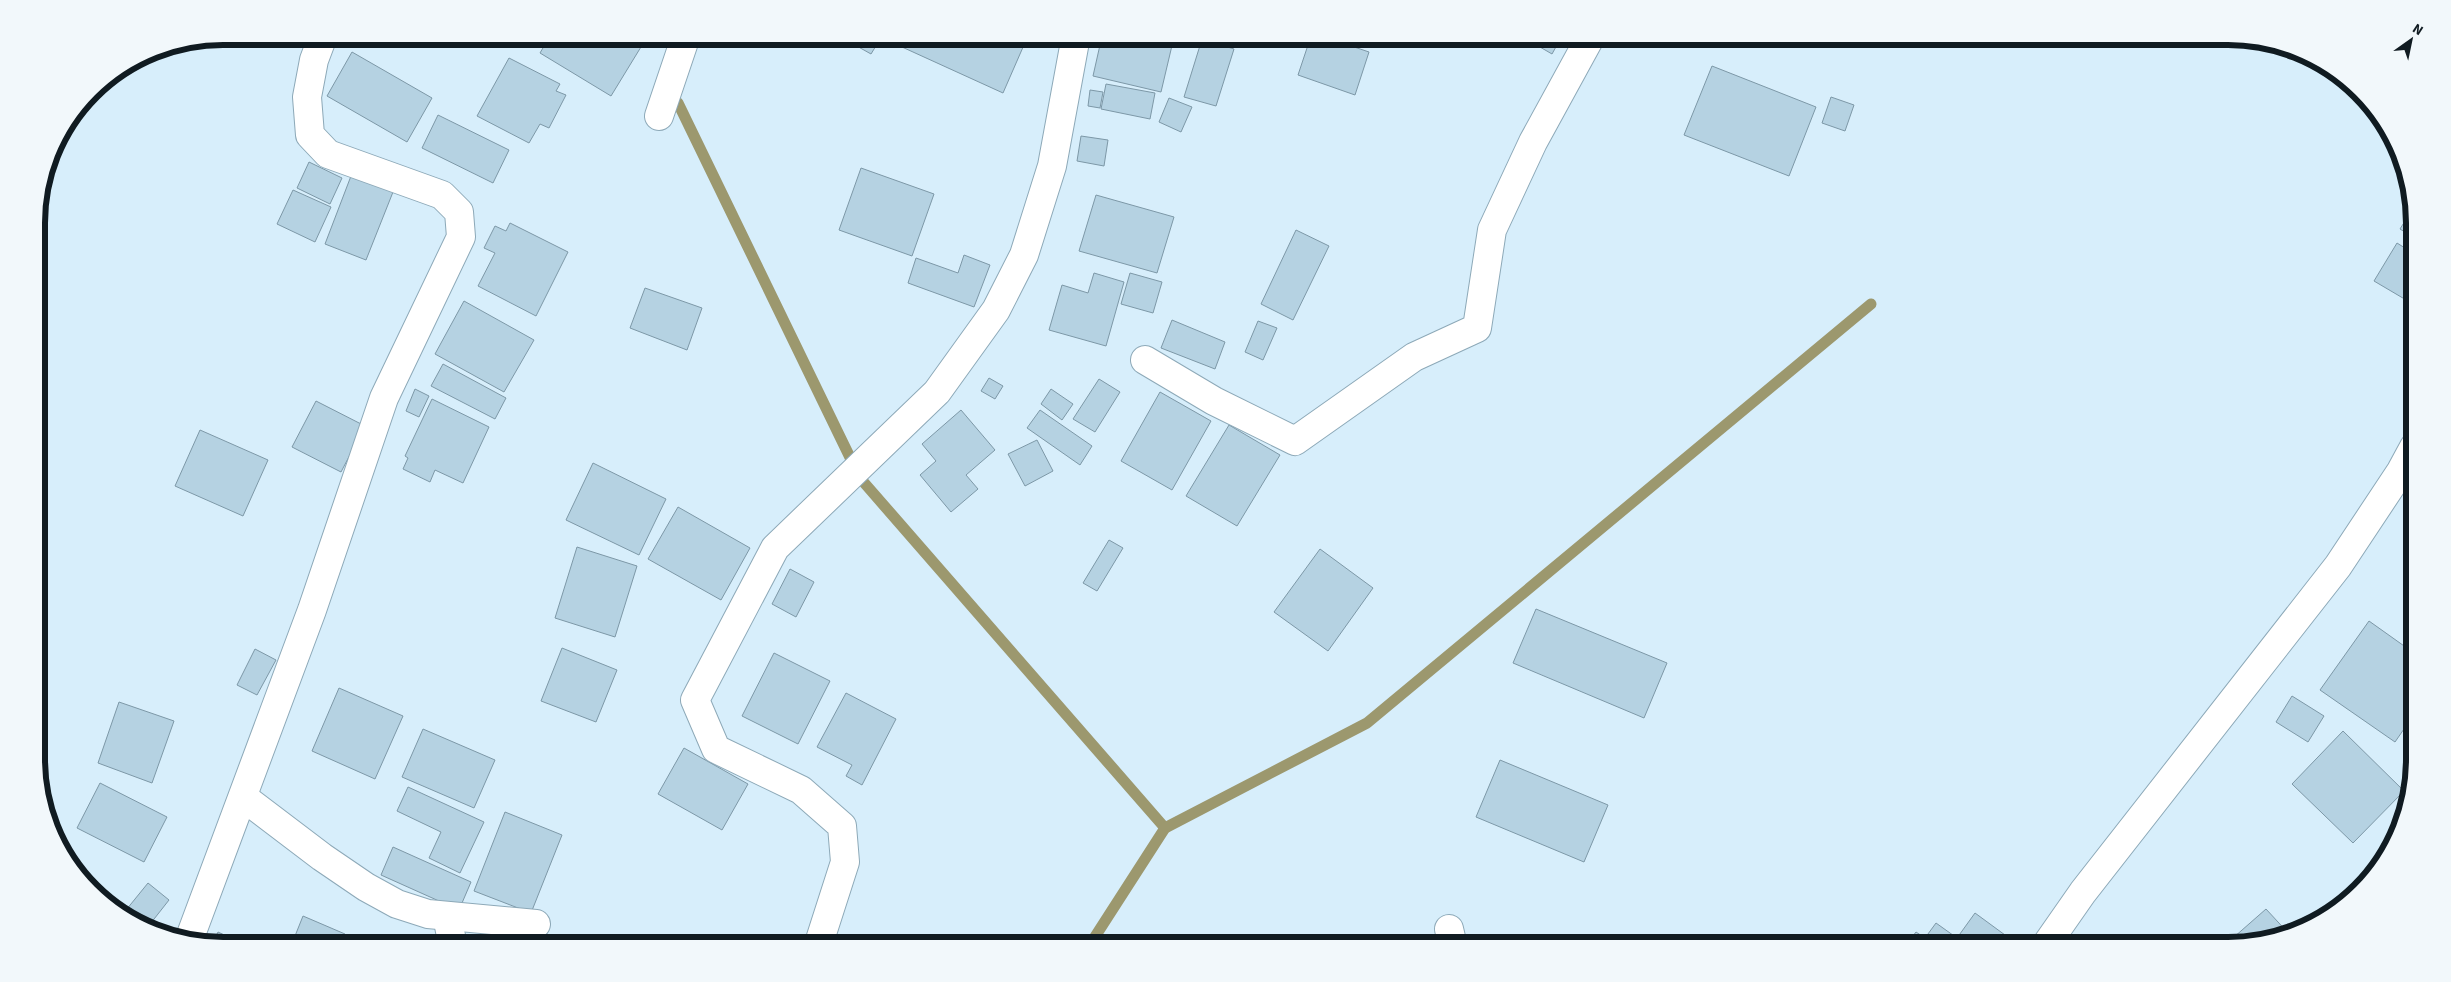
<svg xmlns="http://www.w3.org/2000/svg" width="2451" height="982" font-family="'Source Sans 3',sans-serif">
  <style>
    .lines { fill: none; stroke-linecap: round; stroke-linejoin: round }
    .stream { stroke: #9c986e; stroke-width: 11 }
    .building { fill: #b5d2e2; stroke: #7d98a7 }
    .minor-casing { stroke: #8da9b8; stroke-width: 30 }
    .minor { stroke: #fff; stroke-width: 28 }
    .rim { fill: none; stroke: #101b21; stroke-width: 6 }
  </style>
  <rect width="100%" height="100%" fill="#d7eefb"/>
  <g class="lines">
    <g class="stream">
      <polyline points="678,103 860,478 1165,828"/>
      <polyline points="1089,946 1165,828 1367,723 1871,304"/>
    </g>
  </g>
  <g class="building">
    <polygon points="550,36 635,36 644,42 611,96 540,53"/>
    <polygon points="839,36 882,36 871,54"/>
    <polygon points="907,36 1023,36 1027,38 1003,93 902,47"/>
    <polygon points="1102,36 1174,37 1161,92 1093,76"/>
    <polygon points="1244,36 1277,36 1275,44"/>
    <polygon points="1311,36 1322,36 1369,52 1355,95 1298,75"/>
    <polygon points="1362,36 1382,36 1380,43"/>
    <polygon points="1521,36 1562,36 1552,54"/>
    <polygon points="1202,39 1234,49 1216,106 1184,97"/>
    <polygon points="352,52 432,98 407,142 327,96"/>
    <polygon points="509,58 560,84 556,91 566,95 549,128 540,124 529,143 477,116"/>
    <polygon points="1712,66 1816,107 1789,176 1684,135"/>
    <polygon points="1106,84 1155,93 1150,119 1101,109"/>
    <polygon points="1090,90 1103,92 1100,108 1088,106"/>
    <polygon points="1831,97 1854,105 1845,131 1822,123"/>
    <polygon points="1169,98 1192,107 1181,132 1159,122"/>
    <polygon points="438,115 509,150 493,183 422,148"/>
    <polygon points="1081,136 1108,140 1104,166 1077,161"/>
    <polygon points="309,162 342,178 330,204 297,188"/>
    <polygon points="861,168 934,194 912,256 839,230"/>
    <polygon points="351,176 393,192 366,260 325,244"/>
    <polygon points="293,190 331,207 315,242 277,224"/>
    <polygon points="1096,195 1174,217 1157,273 1079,251"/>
    <polygon points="2413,208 2413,237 2400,229"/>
    <polygon points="510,223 568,252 536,316 478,286 495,253 484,248 495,226 506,231"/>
    <polygon points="1296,230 1329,246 1293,320 1261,304"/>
    <polygon points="2397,243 2413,253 2413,304 2374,281"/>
    <polygon points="964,255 990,265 974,307 908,283 916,258 958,273"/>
    <polygon points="1094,273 1124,282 1106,346 1049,330 1062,285 1088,293"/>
    <polygon points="1130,273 1162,282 1153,313 1121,304"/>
    <polygon points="645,288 702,308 687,350 630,328"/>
    <polygon points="464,301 534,340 504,392 435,354"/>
    <polygon points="1172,320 1225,342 1215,369 1161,348"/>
    <polygon points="1258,321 1277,328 1263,360 1245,352"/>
    <polygon points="443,364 506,398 495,419 431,386"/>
    <polygon points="989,378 1003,386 995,399 981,391"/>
    <polygon points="1099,379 1120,392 1095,432 1073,419"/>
    <polygon points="415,389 429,396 419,417 406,411"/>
    <polygon points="1051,389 1073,404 1062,420 1041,404"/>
    <polygon points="1160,392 1211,421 1172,490 1121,461"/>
    <polygon points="432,399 489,427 463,483 435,470 430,482 403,469 408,458 405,456"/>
    <polygon points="316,401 365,426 341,472 292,447"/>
    <polygon points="961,410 995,450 966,475 978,489 951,512 920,475 936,461 922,444"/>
    <polygon points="1040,410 1092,446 1080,465 1027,428"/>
    <polygon points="1229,425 1280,455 1237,526 1186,496"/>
    <polygon points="200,430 268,460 243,516 175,486"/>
    <polygon points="1037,440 1053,471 1025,486 1008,454"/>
    <polygon points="593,463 666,499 639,555 566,520"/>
    <polygon points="678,507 750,548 721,600 648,559"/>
    <polygon points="1109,540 1123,548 1097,591 1083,583"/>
    <polygon points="577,547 637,566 615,637 555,618"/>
    <polygon points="1320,549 1373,588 1328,651 1274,612"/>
    <polygon points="790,569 814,582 796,617 772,604"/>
    <polygon points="1536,609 1667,663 1644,718 1513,663"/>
    <polygon points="2369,621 2414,653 2415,713 2395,742 2320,690"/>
    <polygon points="562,648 617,670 596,722 541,701"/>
    <polygon points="255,649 276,660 257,695 237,685"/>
    <polygon points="774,653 830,681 798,744 742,716"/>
    <polygon points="339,688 403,716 375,779 312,751"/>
    <polygon points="846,693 896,719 862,785 846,776 852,765 817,747"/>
    <polygon points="2292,696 2324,716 2308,742 2276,722"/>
    <polygon points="119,702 174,721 152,783 98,763"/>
    <polygon points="423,729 495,760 474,808 402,777"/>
    <polygon points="2343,731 2404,791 2353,843 2292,784"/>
    <polygon points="684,748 748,784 722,830 658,794"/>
    <polygon points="1500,760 1608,805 1584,862 1476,817"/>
    <polygon points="100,783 167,817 144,862 77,828"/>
    <polygon points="408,787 484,822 460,873 429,858 441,832 397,811"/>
    <polygon points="505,812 562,835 531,913 474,891"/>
    <polygon points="393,847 471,882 459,910 381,875"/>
    <polygon points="148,883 169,900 147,928 122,915"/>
    <polygon points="2266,909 2290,935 2240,945 2225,945"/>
    <polygon points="1975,913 2005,935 1997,945 1906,945 1916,932 1925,938 1936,923 1957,938"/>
    <polygon points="303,916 345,934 340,946 291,946"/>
    <polygon points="218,932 248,946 212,944"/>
    <polygon points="858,938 875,946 855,946"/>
  </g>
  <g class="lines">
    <defs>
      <g id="minor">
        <polyline points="659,116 686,36"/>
        <polyline points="1145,360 1214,401 1295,441 1414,357 1477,328 1492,230 1533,142 1591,36"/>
        <polyline points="243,797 322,857 366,887 397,904 428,914 536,924"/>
        <polyline points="447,916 453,946"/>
        <polyline points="1449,929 1453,946"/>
        <polyline points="189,940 312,610 384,398 461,237 459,212 442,195 328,154 310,135 307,97 314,60 323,36"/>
        <polyline points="2046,945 2083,892 2338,566 2401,471 2414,447"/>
        <polyline points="818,946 845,862 842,826 801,790 716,749 695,700 775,548 937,392 996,310 1024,255 1052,166 1076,36"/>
      </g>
    </defs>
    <use href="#minor" class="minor-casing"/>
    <use href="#minor" class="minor"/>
  </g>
  <path d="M0 0H2451V982H0ZM223 45H2228A178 178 0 0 1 2406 223V759A178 178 0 0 1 2228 937H223A178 178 0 0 1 45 759V223A178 178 0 0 1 223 45Z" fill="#f2f8fb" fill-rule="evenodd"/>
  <path class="rim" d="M223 45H2228A178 178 0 0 1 2406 223V759A178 178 0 0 1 2228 937H223A178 178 0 0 1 45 759V223A178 178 0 0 1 223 45Z"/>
  <g transform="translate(2411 40) rotate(33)" stroke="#f2f8fb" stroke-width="4" paint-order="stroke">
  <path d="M0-4L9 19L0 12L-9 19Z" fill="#101b21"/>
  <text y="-8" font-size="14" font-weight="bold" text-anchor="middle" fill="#101b21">N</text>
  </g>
</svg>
